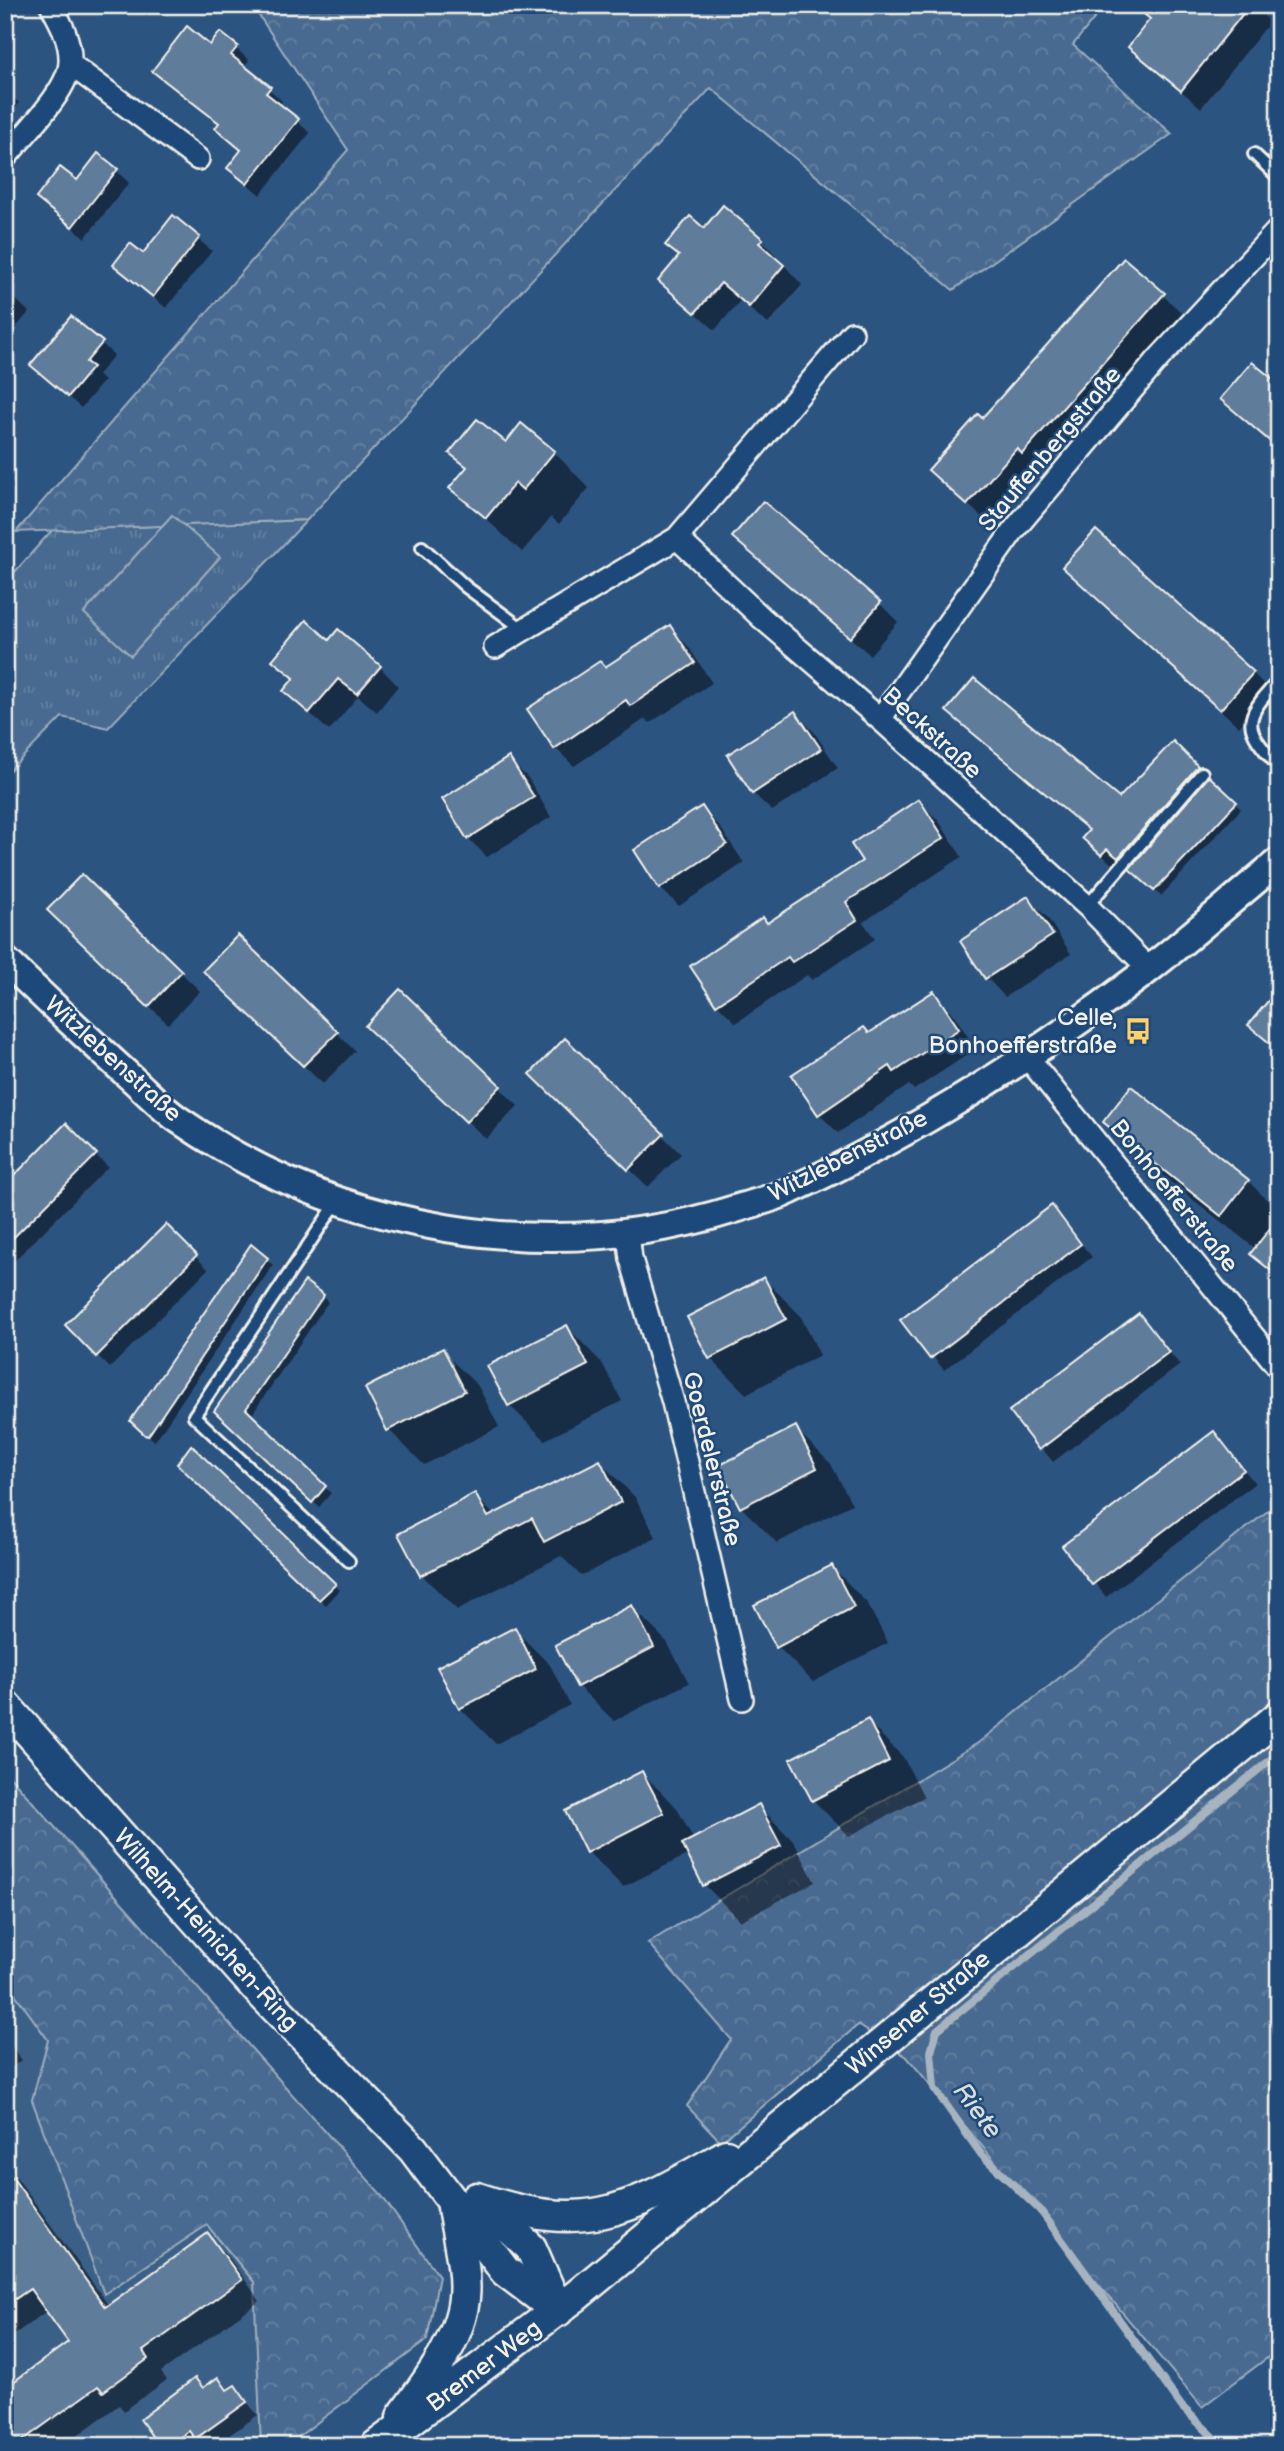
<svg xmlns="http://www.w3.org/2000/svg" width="1284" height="2451" font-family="'Balsamiq Sans',sans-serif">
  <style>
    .built { fill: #3b6088 }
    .grass { fill: url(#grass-tufts); stroke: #9eaebc; stroke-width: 2 }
    .forest { fill: url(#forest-crowns); stroke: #9eaebc; stroke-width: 2 }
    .garden { fill: #496b90; stroke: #9eaebc; stroke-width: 2 }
    .shadow { fill: #0007 }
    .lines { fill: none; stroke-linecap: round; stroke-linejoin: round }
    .stream { stroke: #a7b4c0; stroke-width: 8 }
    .building { fill: #5e7b9a; stroke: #f4f1e8; stroke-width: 2 }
    .service-casing { stroke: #f4f1e8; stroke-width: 16 }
    .minor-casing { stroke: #f4f1e8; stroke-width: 26 }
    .tertiary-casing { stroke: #f4f1e8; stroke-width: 32 }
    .secondary-casing { stroke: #f4f1e8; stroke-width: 35 }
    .service { stroke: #1f4a7a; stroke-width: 10 }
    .minor { stroke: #1f4a7a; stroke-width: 21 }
    .tertiary { stroke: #1f4a7a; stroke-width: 26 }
    .secondary { stroke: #1f4a7a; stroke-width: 30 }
    .labels { text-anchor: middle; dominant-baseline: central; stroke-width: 5; stroke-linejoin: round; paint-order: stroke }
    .street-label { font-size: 24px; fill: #f4f1e8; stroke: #1f4a7a }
    .poi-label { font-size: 24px; fill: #f4f1e8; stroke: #1f4a7a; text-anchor: end }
    .water-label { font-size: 26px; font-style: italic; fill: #dadddb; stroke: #1f4a7a }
  </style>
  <defs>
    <pattern id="grass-tufts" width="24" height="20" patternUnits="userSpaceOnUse" patternTransform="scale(1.75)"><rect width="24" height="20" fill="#496b90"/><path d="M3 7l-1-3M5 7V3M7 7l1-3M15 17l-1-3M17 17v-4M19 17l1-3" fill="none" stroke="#6481a0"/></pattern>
    <pattern id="forest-crowns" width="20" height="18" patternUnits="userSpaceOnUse" patternTransform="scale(1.75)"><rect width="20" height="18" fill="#496b90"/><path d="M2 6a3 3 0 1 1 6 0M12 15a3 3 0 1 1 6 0" fill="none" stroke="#6481a0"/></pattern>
  </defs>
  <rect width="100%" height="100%" fill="#2c5481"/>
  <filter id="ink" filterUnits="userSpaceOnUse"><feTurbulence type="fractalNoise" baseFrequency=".0143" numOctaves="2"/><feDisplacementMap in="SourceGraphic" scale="14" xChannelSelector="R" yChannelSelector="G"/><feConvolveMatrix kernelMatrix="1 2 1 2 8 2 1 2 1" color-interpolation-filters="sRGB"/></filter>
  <g filter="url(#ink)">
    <polygon class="built" points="5,1980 49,2040 32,2100 104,2294 207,2224 254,2282 261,2446 5,2446"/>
    <polygon class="grass" points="307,520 108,728 62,717 5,775 5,583 52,530"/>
    <g class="forest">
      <polygon points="252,5 1105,5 1073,45 1172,134 953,290 711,88 307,520 16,532 348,150"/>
      <polygon points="1279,1502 1279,2349 1202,2407 907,2057 858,2025 721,2142 687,2106 731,2039 648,1943 978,1743"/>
      <polygon points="5,1771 379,2192 439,2276 427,2340 286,2446 261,2446 254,2282 207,2225 104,2294 32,2100 48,2040 5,1980"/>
    </g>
    <polygon class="garden" points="172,515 220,557 131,656 84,613"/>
    <g class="shadow">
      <polygon points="1142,5 1254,5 1270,22 1201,108 1130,47 1152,20"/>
      <polygon points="221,35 249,60 243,68 269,89 282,101 279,105 310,133 260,195 229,168 242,151 217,128 220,125 155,70 210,47"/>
      <polygon points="5,57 16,68 5,81"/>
      <polygon points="5,89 19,103 5,120"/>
      <polygon points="116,170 129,183 85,238 38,198"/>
      <polygon points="173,218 212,251 166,308 115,265 143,255"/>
      <polygon points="704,231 762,240 802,285 768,324 740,301 715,330 660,281"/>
      <polygon points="1124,260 1182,313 1042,471 1037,466 987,522 931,470 982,420"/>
      <polygon points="5,289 29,312 5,341"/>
      <polygon points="101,343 114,355 98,375 104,381 81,408 32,365"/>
      <polygon points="506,445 554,452 589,488 559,524 551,517 522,552 452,488 468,469 452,453"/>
      <polygon points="5,476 15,486 5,499"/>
      <polygon points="734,537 879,603 898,622 870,655"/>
      <polygon points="1064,567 1253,673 1271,692 1239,727"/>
      <polygon points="669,627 688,646 712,683 650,723 645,719 574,766 555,748 606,669"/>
      <polygon points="329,642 380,667 398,686 377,712 358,696 329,731 286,691 295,680 275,660"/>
      <polygon points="949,711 1119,801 1173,743 1241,809 1161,896 1122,862 1116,868 1099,852 1090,832"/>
      <polygon points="795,713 814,732 838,768 772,811 753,793"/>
      <polygon points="509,760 528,778 551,817 487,857 468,838"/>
      <polygon points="919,802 938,820 962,857 863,922 875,939 812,980 807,975 736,1023 717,1004 768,925 865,861"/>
      <polygon points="702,808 720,827 744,863 679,906 660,888"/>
      <polygon points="82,877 200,991 168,1024 68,928"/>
      <polygon points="1028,899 1047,917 1071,954 1005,997 987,978 963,942"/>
      <polygon points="224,990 337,1033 355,1051 323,1084"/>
      <polygon points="933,993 952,1012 976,1049 914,1090 909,1085 838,1133 819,1114 870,1035"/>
      <polygon points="565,1040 681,1154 648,1187 533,1074"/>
      <polygon points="386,1044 499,1087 518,1106 486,1139"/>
      <polygon points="1132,1089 1248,1181 1279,1212 1279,1280 1252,1254 1256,1249 1140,1158 1105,1122"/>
      <polygon points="66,1126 108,1167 10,1265 5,1260 5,1187"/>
      <polygon points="1051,1207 1092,1257 944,1370 902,1320"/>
      <polygon points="166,1227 208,1269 110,1368 67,1325"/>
      <polygon points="251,1247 273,1265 155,1441 137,1427"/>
      <polygon points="764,1279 800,1315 820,1355 746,1394 710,1358"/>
      <polygon points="323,1297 328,1302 251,1416 331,1493 319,1507 216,1411"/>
      <polygon points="1139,1315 1180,1365 1053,1462 1012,1412"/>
      <polygon points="567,1327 602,1363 622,1401 545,1440 509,1405"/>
      <polygon points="442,1351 478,1386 499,1427 424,1465 389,1430"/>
      <polygon points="795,1428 831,1464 852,1504 777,1543 741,1507"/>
      <polygon points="1214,1433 1255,1483 1106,1597 1065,1546"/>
      <polygon points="191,1447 340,1590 326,1605 179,1464"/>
      <polygon points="600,1462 635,1497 656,1537 581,1576 561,1556 457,1610 421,1574 475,1496 495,1516"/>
      <polygon points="832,1567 867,1603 888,1643 813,1682 778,1647"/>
      <polygon points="632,1607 667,1642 689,1683 614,1721 578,1686"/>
      <polygon points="514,1629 550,1665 570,1705 496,1744 460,1708 440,1668"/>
      <polygon points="867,1721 903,1757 924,1797 849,1836 813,1800"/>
      <polygon points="642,1773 677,1808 694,1840 759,1806 794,1842 815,1882 740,1921 705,1885 689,1854 623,1887 588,1852"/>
      <polygon points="5,2038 22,2060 5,2072"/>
      <polygon points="5,2161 109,2306 208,2235 228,2256 260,2301 161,2372 167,2380 124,2411 119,2405 63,2446 5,2446 70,2343 47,2311 5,2341"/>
      <polygon points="218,2379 230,2391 235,2388 258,2415 214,2446 201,2443 197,2446 161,2446 204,2389"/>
    </g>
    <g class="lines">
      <polyline class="stream" points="1223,2446 1182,2407 1041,2211 981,2154 934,2088 931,2052 937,2030 1279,1753"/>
    </g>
    <g class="building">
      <polygon points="1133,5 1250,5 1181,91 1128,47 1150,19"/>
      <polygon points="187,26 210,45 220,32 238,46 231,55 271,87 266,93 299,119 247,184 227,168 241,150 215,128 219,123 152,71"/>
      <polygon points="98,153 118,169 72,227 36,198 60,167 77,180"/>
      <polygon points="723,205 763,239 759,243 784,265 749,307 721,283 695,313 658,281 679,256 665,245 690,216 704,228"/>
      <polygon points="173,215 200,237 153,297 113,265 130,243 143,253"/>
      <polygon points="1124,258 1165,293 1022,454 1017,448 967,505 928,470 978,414 982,418"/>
      <polygon points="71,316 103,342 86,362 93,367 68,397 30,365"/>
      <polygon points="1252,362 1279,384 1279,449 1220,399"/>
      <polygon points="477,419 506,442 521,423 555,451 523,490 515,483 486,518 449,488 467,467 449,453"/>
      <polygon points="763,501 881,602 850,638 732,537"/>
      <polygon points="1096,530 1254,672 1220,710 1062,567"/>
      <polygon points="306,620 329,640 338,629 381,666 357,694 338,679 309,713 283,691 294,678 272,660"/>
      <polygon points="670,625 695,663 630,706 626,700 554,749 527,709 600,661 605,667"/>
      <polygon points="974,678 1119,798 1173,741 1198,766 1118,858 1107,849 1101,855 1082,838 1089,830 946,711"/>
      <polygon points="795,711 821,749 752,794 727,755"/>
      <polygon points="509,757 534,797 467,839 442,799"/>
      <polygon points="1209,776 1237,802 1154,891 1129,869"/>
      <polygon points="919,799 944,838 846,902 857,920 792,962 788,957 716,1005 690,966 763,917 767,923 862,861 851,844"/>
      <polygon points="702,806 727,844 659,889 634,850"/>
      <polygon points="82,874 182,971 148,1007 47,910"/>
      <polygon points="1028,896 1053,935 985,979 960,941"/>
      <polygon points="238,935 338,1032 303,1066 203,971"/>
      <polygon points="1279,988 1279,1051 1248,1025"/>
      <polygon points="400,989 501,1086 466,1122 365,1026"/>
      <polygon points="934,991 959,1029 894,1072 890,1066 818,1115 791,1075 864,1027 869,1033"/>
      <polygon points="565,1038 664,1134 628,1170 530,1074"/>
      <polygon points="1131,1086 1249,1180 1221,1216 1103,1122"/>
      <polygon points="66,1123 97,1154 5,1246 5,1185"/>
      <polygon points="1052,1205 1081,1244 930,1359 900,1320"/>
      <polygon points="1279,1217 1279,1277 1250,1254"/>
      <polygon points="166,1224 197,1255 96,1357 65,1325"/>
      <polygon points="251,1244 268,1258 148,1436 145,1435 130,1421"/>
      <polygon points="764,1277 786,1319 709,1359 687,1317"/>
      <polygon points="305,1281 324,1295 246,1409 326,1486 312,1503 214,1411"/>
      <polygon points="1139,1313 1169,1352 1039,1450 1009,1411"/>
      <polygon points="567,1325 588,1365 508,1406 487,1366"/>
      <polygon points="443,1348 465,1391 387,1431 365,1388"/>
      <polygon points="796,1426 817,1468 740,1508 718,1466"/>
      <polygon points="1214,1431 1244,1470 1092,1585 1062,1546"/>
      <polygon points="191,1445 336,1584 319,1600 177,1464"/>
      <polygon points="600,1460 621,1502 544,1542 532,1518 420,1576 398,1534 475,1493 488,1517"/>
      <polygon points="832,1565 854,1607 776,1648 754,1605"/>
      <polygon points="632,1605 654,1647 577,1687 555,1645"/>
      <polygon points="515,1627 536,1669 459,1709 437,1667"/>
      <polygon points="868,1719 889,1761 812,1801 790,1759"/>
      <polygon points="642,1771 664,1813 586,1853 565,1811"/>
      <polygon points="759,1804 781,1846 703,1886 682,1844"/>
      <polygon points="5,2167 105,2307 208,2233 242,2280 143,2351 148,2359 103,2392 98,2386 15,2446 5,2446 5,2388 68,2342 30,2289 5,2306"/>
      <polygon points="218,2377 227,2390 235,2385 247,2402 195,2439 189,2431 168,2446 159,2446 140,2419 195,2378 203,2388"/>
    </g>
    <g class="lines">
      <defs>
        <g id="service">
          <polyline points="1254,154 1279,178"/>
          <polyline points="422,547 466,587 524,630"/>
          <path d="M1279 680C1242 720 1242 726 1279 767"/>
          <polyline points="1087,906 1202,773"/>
          <polyline points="337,1202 194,1416 349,1561"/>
        </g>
        <g id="minor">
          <polyline points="70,64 198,159"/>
          <path d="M5 158C23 135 69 91 70 62 71 41 61 23 51 5"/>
          <polyline points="677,538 762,618 880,719 1087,906 1149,969"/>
          <polyline points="495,647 677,538 852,333"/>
          <polyline points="880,719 1013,531 1159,358 1279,229"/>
          <polyline points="1027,1057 1279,1368"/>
          <polyline points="628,1234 631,1259 673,1402 742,1699"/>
        </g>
        <path id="tertiary" d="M5 960C46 999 87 1038 129 1076 145 1090 161 1108 179 1120 340 1231 548 1268 735 1209 753 1203 773 1199 791 1190 914 1134 1041 1052 1148 970 1193 935 1235 897 1279 861"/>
        <g id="secondary">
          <polyline points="5,1705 258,1990 413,2149 505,2271 558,2311"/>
          <path d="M477 2198C590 2236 629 2210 726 2155"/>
          <polyline points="481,2202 531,2248 558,2310"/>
          <path d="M402 2417C426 2383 460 2341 464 2298 467 2269 457 2236 453 2207"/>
          <polyline points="376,2446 576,2296 1279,1716"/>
        </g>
      </defs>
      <use href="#service" class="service-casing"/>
      <use href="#minor" class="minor-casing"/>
      <use href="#tertiary" class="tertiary-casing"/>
      <use href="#secondary" class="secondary-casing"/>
      <use href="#service" class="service"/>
      <use href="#minor" class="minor"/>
      <use href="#tertiary" class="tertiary"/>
      <use href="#secondary" class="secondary"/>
    </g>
  </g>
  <defs>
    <symbol id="bus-bare" viewBox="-9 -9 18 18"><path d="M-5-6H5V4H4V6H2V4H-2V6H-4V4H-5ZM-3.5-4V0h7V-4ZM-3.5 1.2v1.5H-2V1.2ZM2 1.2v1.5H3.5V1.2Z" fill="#ffd166" stroke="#1f4a7a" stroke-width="2.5" paint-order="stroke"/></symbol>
  </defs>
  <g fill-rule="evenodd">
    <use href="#bus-bare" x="1119" y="1012" width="38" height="38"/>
  </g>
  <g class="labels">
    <g class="street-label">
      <text transform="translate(1050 449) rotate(-50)">Stauffenbergstraße</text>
      <text transform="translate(932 733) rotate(42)">Beckstraße</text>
      <text transform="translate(113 1059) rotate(42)">Witzlebenstraße</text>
      <text transform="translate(848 1156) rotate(-27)">Witzlebenstraße</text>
      <text transform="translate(1174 1196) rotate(51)">Bonhoefferstraße</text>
      <text transform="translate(712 1459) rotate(76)">Goerdelerstraße</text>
      <text transform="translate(206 1930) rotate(48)">Wilhelm-Heinichen-Ring</text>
      <text transform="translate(918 2013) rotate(-40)">Winsener Straße</text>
      <text transform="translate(484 2366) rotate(-37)">Bremer Weg</text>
    </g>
    <g class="poi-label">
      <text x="1117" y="1017">Celle,<tspan x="1117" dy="28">Bonhoefferstraße</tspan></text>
    </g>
    <g class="water-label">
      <text transform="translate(977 2111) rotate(53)">Riete</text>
    </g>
  </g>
  <rect width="1284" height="2451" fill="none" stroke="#1f4a7a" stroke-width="28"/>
  <rect x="14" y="14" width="1256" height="2423" fill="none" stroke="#f4f1e8" stroke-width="2.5" filter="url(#ink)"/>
</svg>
